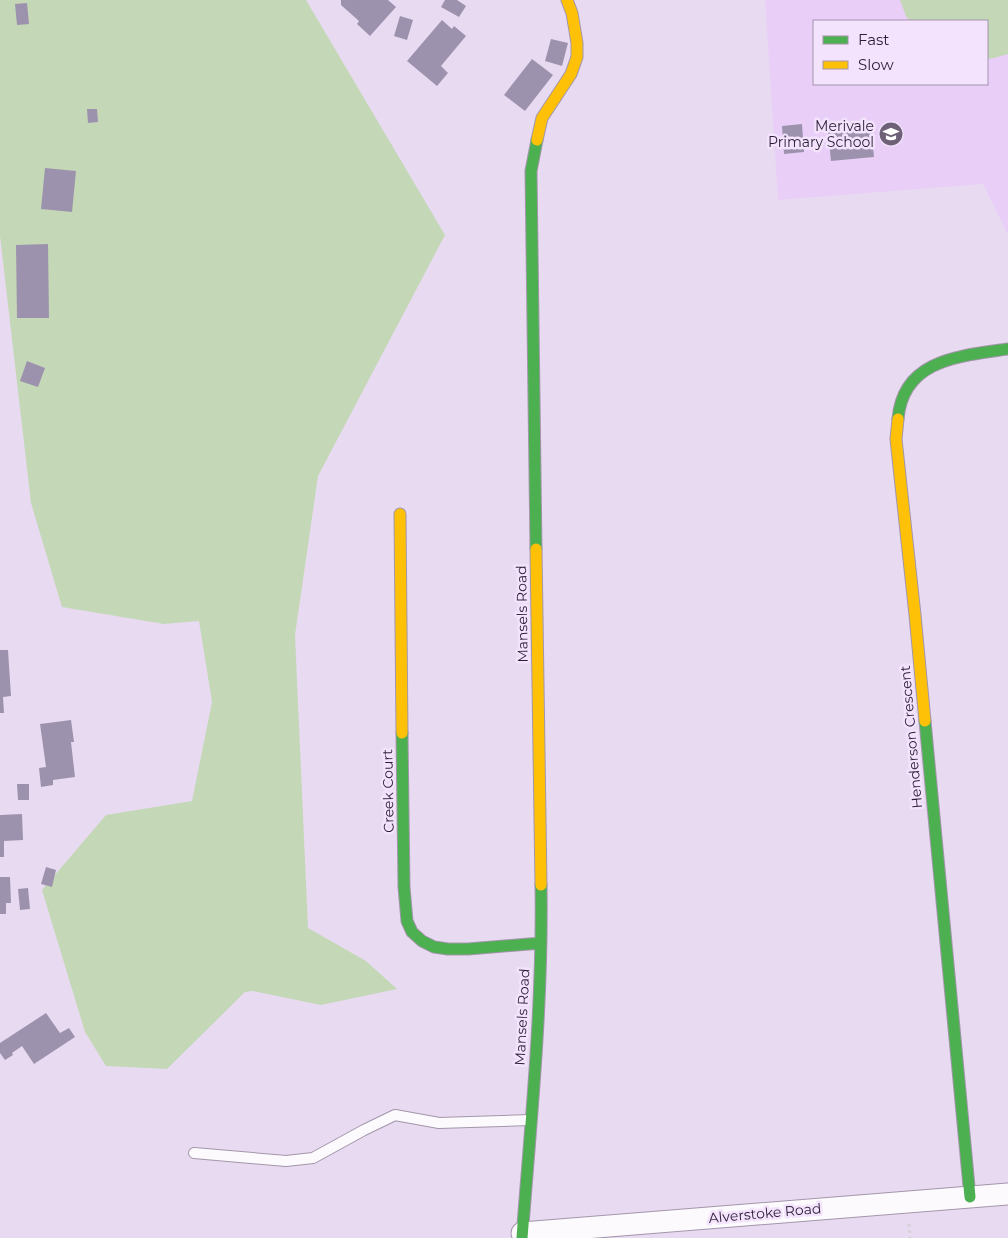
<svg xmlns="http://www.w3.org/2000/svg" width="1008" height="1238" viewBox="0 0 1008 1238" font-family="Montserrat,sans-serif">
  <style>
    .built { fill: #e9cff8; fill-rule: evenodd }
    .green { fill: #c4d7b7 }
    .building { fill: #9d92ae }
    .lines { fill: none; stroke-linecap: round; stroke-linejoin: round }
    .lane-casing { stroke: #a396ab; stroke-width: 12 }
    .street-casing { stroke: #a396ab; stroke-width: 23 }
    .fast-casing { stroke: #a396ab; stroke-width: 13 }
    .slow-casing { stroke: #a396ab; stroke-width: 13 }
    .path { stroke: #d4cfd6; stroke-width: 3; stroke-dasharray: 2.5 4; stroke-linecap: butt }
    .lane { stroke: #fcfafd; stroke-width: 10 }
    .street { stroke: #fcfafd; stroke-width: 21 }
    .fast { stroke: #4caf50; stroke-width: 11 }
    .slow { stroke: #ffc107; stroke-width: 11 }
    .labels { text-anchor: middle; stroke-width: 5; stroke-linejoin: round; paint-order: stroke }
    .poi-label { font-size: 14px; fill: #2d1e36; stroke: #f3e3fd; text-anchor: end }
    .street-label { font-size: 14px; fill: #2d1e36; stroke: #f3e3fd }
  </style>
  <rect width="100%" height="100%" fill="#e8dbf1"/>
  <path class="built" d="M765,0h243v235l-25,-51 -205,16zM814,21h173v63h-173z"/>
  <path class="green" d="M0,0h306l139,235 -127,241 -23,159 13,293 58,33 31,28 -76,16 -68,-14 -8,1 -78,77 -61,-3 -21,-34 -43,-142 64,-75 86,-14 20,-99 -13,-81 -35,3 -102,-17 -31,-104 -31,-267z
    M900,0h108v54l-14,4 -7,1v-38h-77l-4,-5z"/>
  <path class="building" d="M341,0h47l8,7 -26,29 -13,-12 2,-3 -18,-16z
    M445,0h12l9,6 -7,11 -18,-10z
    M27,3l2,21 -12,1 -2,-21z
    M400,16l13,4 -6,20 -13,-4z
    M442,20l10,9 2,-3 12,10 -25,30 7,7 -11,13 -30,-25z
    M551,39l17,4 -6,23 -17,-5z
    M532,59l21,16 -28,36 -21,-16z
    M87,109h10l1,13 -10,1z
    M802,124l2,28 -20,2 -2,-28z
    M871,128l3,29 -43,4 -3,-29z
    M45,168l31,3 -4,41 -31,-3z
    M48,244l1,74h-32l-1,-73z
    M27,361l18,7 -7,19 -18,-6z
    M0,650h8l3,46 -8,1 1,16h-4z
    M71,720l3,22h-3l4,35 -22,3v5l-12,2 -2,-19 7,-1 -6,-43z
    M17,784h12v16h-11z
    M22,814l1,26 -19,1v16h-4v-42z
    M46,867l10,3 -4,17 -11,-3z
    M0,877h10l1,26h-5v11h-6z
    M28,888l2,21 -10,1 -2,-21z
    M46,1013l14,20 9,-5 6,9 -41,27 -12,-18 -10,7 1,2 -8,5 -5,-7v-10z"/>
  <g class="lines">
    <defs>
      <path id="lane" d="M194,1153l92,8 27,-3 51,-28 31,-15 44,8 91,-3"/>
      <path id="street" d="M522,1233l486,-39"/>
      <path id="fast" d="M898,419c5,-60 62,-63 110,-70
        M536,549l-5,-378 6,-31
        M925,721l45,476
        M402,733l2,154 3,34 5,11 10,9 12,6 14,2h20l73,-6
        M522,1238c9,-118 21,-235 19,-353"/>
      <path id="slow" d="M537,140l5,-22 29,-44 6,-17v-14l-5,-30 -5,-13
        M898,419l-2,20 19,176 10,106
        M400,514l2,219
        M536,549l5,336"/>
    </defs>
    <use href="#lane" class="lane-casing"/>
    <use href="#street" class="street-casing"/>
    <use href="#fast" class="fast-casing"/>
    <use href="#slow" class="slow-casing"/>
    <path class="path" d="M909,1224l1,14"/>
    <use href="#lane" class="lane"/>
    <use href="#street" class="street"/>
    <use href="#fast" class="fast"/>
    <use href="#slow" class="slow"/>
  </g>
  <defs>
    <symbol id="school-disc" viewBox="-11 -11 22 22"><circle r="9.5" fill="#6e6077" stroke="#f3e3fd"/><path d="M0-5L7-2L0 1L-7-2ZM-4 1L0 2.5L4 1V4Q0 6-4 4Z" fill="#fff"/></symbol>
  </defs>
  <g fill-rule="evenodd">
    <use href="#school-disc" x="877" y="120" width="28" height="28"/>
  </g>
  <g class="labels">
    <g class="poi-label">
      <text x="874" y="131">Merivale<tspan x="874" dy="16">Primary School</tspan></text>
    </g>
    <g class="street-label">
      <text transform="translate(522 614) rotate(-91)" y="5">Mansels Road</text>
      <text transform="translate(911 737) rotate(-95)" y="5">Henderson Crescent</text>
      <text transform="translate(388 791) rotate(-91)" y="5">Creek Court</text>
      <text transform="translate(522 1017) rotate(-87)" y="5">Mansels Road</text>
      <text transform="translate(765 1213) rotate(-5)" y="5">Alverstoke Road</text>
    </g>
  </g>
  <rect x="813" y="20" width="175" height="65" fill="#f3e3fd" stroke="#a494ad"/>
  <rect x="823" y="36" width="25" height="8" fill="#4caf50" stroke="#a494ad"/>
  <text x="858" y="45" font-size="15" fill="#2d1e36">Fast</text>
  <rect x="823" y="61" width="25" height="8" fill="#ffc107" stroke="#a494ad"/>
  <text x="858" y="70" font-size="15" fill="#2d1e36">Slow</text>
</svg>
